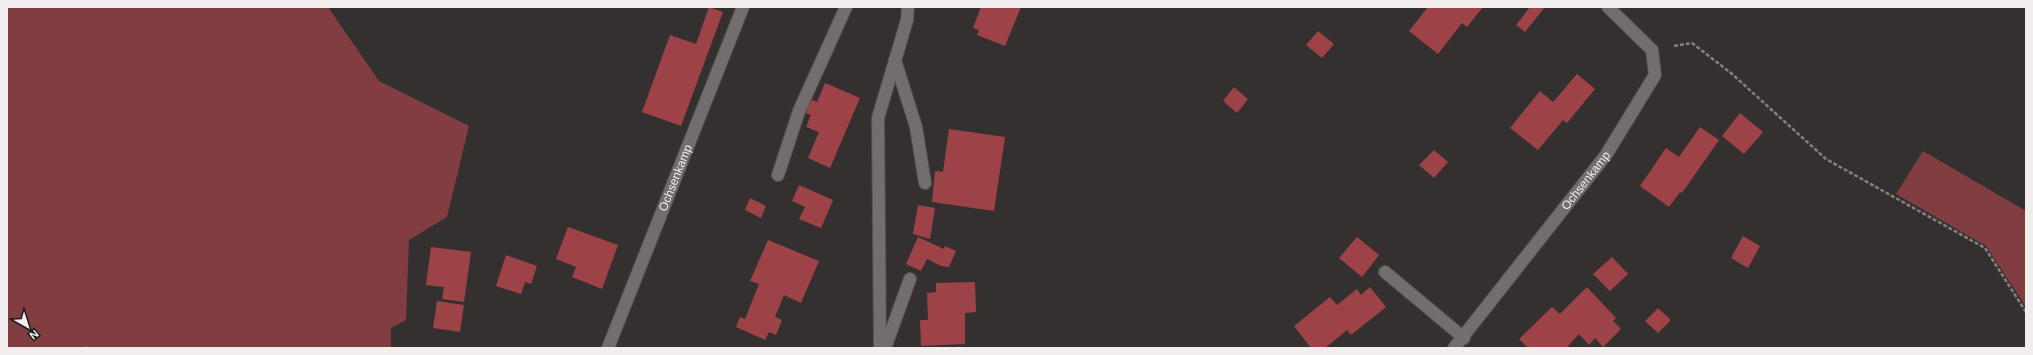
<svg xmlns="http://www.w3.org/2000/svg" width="2033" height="355" viewBox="0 0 2033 355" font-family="Helvetica,sans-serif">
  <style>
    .green { fill: #813d40 }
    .building { fill: #9d4348 }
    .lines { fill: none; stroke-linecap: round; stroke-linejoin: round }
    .minor-casing { stroke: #545050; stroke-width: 14 }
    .path { stroke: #858080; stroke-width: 2.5; stroke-dasharray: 4 2; stroke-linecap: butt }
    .minor { stroke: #736d6d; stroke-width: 12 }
    .labels { text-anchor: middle; stroke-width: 3; stroke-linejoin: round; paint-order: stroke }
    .street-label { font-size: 12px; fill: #f2eeee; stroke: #1b1918 }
  </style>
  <rect width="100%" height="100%" fill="#353030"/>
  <path class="green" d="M7,7h321l51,74 90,45 -22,91 -38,23 -3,80 -15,8v20h-384z
    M1923,151l103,60v96l-40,-61 -90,-52z"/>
  <path class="building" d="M709,7l14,5 -42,114 -39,-14 28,-77 26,9z
    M981,7h40l-16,39 -28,-11 2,-5 -6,-2z
    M1428,7h55l-16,20 -5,-4 -24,31 -29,-23z
    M1530,7h15l-20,25 -9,-7z
    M1318,31l16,13 -12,14 -16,-13z
    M1577,74l18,15 -28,34 -4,-3 -25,30 -28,-22 30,-37 13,11z
    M825,83l35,15 -30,70 -22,-10 11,-26 -13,-5 5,-12 -8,-3 6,-13 8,3z
    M1234,87l14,12 -11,14 -14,-12z
    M1740,113l23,19 -19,22 -22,-18z
    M1700,127l19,13 -37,53 -2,-1 -11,15 -29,-21 26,-38 13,9z
    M949,129l56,8 -11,74 -62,-9 3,-31 8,1z
    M1434,150l14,12 -14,16 -15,-13z
    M799,185l34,15 -12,28 -22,-9 6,-12 -13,-6z
    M750,198l16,8 -5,12 -16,-8z
    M918,205l17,3 -5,31 -17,-5z
    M568,227l50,18 -16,44 -30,-12 4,-10 -20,-8z
    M1743,236l17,10 -12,22 -17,-10z
    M918,237l26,12 1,-3 11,5 -7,16 -8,-1 -14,-7 -6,12 -15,-7z
    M1357,237l22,18 -17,22 -23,-19z
    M768,240l51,21 -18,42 -17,-8 -9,22 7,3 -6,15 -7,-3 -4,8 -29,-13 4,-10 5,2 14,-35 -9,-3z
    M431,247l40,5 -7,50 -22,-3 2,-12 -18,-2z
    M506,255l31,11 -6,18 -6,-2 -4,12 -25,-8z
    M1612,257l16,17 -18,17 -17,-17z
    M975,282l1,30 -11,1v31l-44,2 -1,-26h8l-1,-27 9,-1v-9z
    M1370,287l16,20 -35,28 -4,-5 -22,18h-14l-17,-22 36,-29 7,8 20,-16 4,6z
    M1587,287l29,31 -3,3 8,8 -18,18 -8,-9 -6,7 -10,-11 -11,12 2,2h-42l-9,-9 33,-32 8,7z
    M437,301l27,4 -4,27 -27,-4z
    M1658,308l13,12 -13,13 -13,-12z"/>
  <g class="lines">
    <defs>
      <g id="minor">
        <path d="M895,60l21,67 9,56"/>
        <path d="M778,175l21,-64 47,-104"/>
        <path d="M1385,272l79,66"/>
        <path id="s1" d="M608,348l135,-341"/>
        <path d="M880,348l-2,-230 29,-98 1,-13"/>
        <path d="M885,348l25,-69"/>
        <path id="s2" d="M1454,348l152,-193 49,-80 -3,-25 -44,-43"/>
      </g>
    </defs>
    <use href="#minor" class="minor-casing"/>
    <path class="path" d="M1674,46l18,-3 39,30 95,86 159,89 41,64
      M86,348l1,-1"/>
    <use href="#minor" class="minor"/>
  </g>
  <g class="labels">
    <g class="street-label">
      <text dy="4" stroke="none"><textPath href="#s1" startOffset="183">Ochsenkamp</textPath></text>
      <text dy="4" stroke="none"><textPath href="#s2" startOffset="213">Ochsenkamp</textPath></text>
    </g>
  </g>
  <rect width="2033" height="355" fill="none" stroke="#f2eeee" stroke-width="16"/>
  <g transform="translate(28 327) rotate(141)" stroke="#1b1918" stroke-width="3" paint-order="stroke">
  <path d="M0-3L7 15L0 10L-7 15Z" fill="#f2eeee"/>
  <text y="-6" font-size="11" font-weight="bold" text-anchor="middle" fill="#f2eeee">N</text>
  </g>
</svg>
